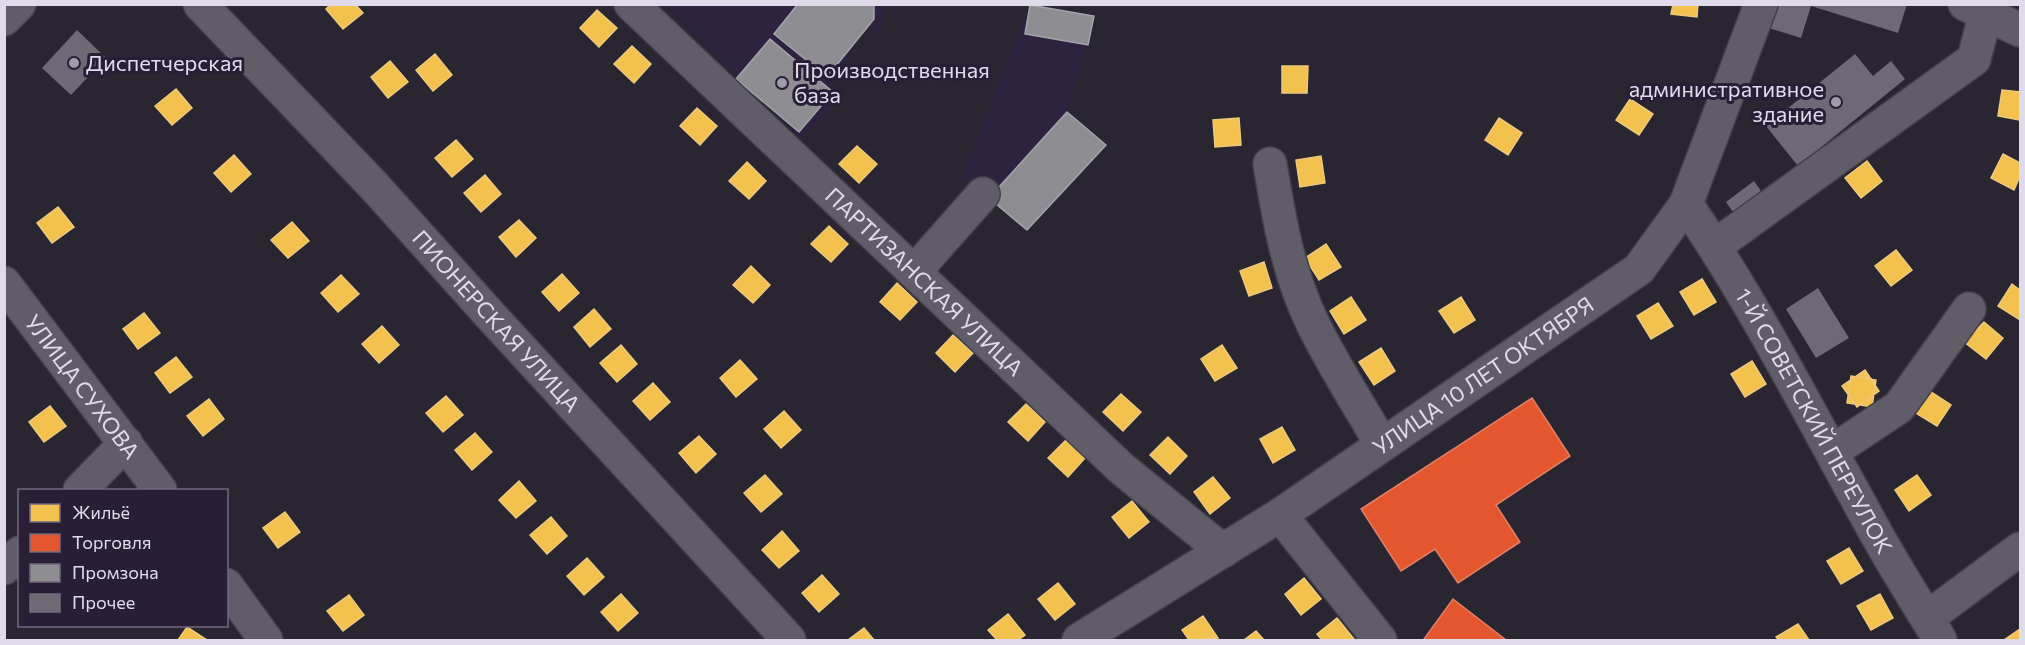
<svg xmlns="http://www.w3.org/2000/svg" width="2025" height="645" viewBox="0 0 2025 645" font-family="Commissioner,sans-serif">
  <style>
    .built { fill: #2d233f }
    .homes { fill: #f2c14e; stroke: #edc97d; stroke-width: 1.5 }
    .shops { fill: #e4572e; stroke: #e37f67; stroke-width: 1.5 }
    .industry { fill: #8d8d92; stroke: #a6a4ad; stroke-width: 1.5 }
    .building { fill: #6e6a75 }
    .lines { fill: none; stroke-linecap: round; stroke-linejoin: round }
    .minor-casing { stroke: #43404b; stroke-width: 36 }
    .minor { stroke: #615d68; stroke-width: 33 }
    .poi-dot { fill: #a09baa; stroke: #281f37; stroke-width: 2 }
    .labels { text-anchor: middle; stroke-width: 6; stroke-linejoin: round; paint-order: stroke }
    .poi-label { font-size: 22px; fill: #e0dbeb; stroke: #281f37; text-anchor: start }
    .street-label { font-size: 22px; fill: #e0dbeb; stroke: #281f37 }
  </style>
  <rect width="100%" height="100%" fill="#292531"/>
  <path class="built" d="M665,5h218l-1,29 -15,-9 -38,63 14,9 -42,42z
    M1030,5l64,11 -27,96 39,33 -79,85 -65,-54z"/>
  <path class="homes" d="M331,4h24l8,9 -20,16 -17,-20z
    M1673,4h25l-1,13 -26,-3z
    M597,10l20,18 -18,19 -19,-19z
    M632,46l19,18 -17,19 -20,-19z
    M435,54l17,21 -19,16 -17,-21z
    M390,61l18,21 -20,16 -17,-21z
    M1282,66h26l-1,27h-25z
    M176,89l16,19 -20,17 -17,-19z
    M2002,90l18,2v28l-22,-4z
    M1630,99l23,15 -14,21 -23,-15z
    M697,108l20,18 -17,19 -20,-19z
    M1239,118l2,27 -26,2 -2,-27z
    M1499,118l23,15 -14,22 -23,-15z
    M456,140l17,19 -21,18 -17,-19z
    M857,146l20,18 -18,19 -20,-19z
    M2003,154l17,9v13l-6,14 -23,-12z
    M234,155l17,19 -20,18 -17,-19z
    M1321,156l4,27 -25,4 -4,-27z
    M1867,161l15,20 -21,17 -16,-20z
    M747,162l19,19 -17,18 -20,-18z
    M485,175l16,19 -20,18 -17,-19z
    M58,207l16,20 -22,16 -15,-20z
    M519,220l17,18 -20,19 -17,-20z
    M292,222l17,19 -21,17 -17,-18z
    M829,226l19,18 -17,18 -20,-18z
    M1326,244l15,23 -22,13 -14,-22z
    M1896,250l16,20 -21,16 -16,-20z
    M1264,262l8,26 -23,8 -9,-25z
    M751,266l19,19 -17,18 -20,-18z
    M562,274l17,19 -20,18 -17,-19z
    M341,275l18,19 -21,18 -17,-19z
    M1702,279l14,23 -22,13 -14,-23z
    M897,283l20,19 -17,18 -20,-18z
    M2012,284l8,6v30l-22,-14z
    M1351,297l15,23 -22,14 -14,-23z
    M1461,297l14,23 -21,13 -15,-22z
    M1658,303l15,23 -22,13 -14,-23z
    M594,309l17,20 -21,18 -16,-20z
    M144,313l16,20 -22,16 -15,-20z
    M1984,322l19,16 -17,21 -22,-17z
    M382,326l17,19 -20,18 -17,-19z
    M953,335l20,18 -18,19 -19,-19z
    M621,345l16,19 -20,18 -17,-19z
    M1222,345l15,23 -22,13 -14,-22z
    M1381,348l14,23 -21,14 -15,-23z
    M176,357l16,20 -22,16 -15,-20z
    M740,360l17,19 -21,18 -16,-19z
    M1752,361l14,23 -21,13 -14,-23z
    M1865,370l14,21 -22,16 -15,-21z
    M1851,376l25,4 -4,27 -25,-4z
    M653,383l17,19 -20,18 -17,-19z
    M1928,390l23,15 -14,21 -23,-14z
    M1121,394l20,18 -18,19 -20,-19z
    M446,396l17,19 -20,17 -17,-19z
    M209,399l15,20 -21,17 -16,-20z
    M1026,404l19,18 -17,19 -20,-19z
    M50,406l16,20 -22,16 -15,-20z
    M784,411l17,19 -20,18 -17,-19z
    M1282,427l13,23 -22,13 -13,-24z
    M475,433l17,19 -20,18 -17,-20z
    M699,436l17,18 -20,19 -17,-20z
    M1168,437l19,19 -17,18 -20,-19z
    M1066,440l19,18 -17,19 -20,-19z
    M765,475l17,19 -21,18 -17,-19z
    M1917,475l14,20 -22,16 -14,-21z
    M1213,477l17,21 -20,16 -16,-22z
    M519,481l17,20 -20,17 -17,-18z
    M1132,501l17,21 -20,16 -17,-21z
    M285,512l15,20 -22,16 -15,-20z
    M551,517l16,19 -20,18 -17,-19z
    M782,531l17,20 -20,17 -17,-18z
    M1849,548l14,23 -22,13 -14,-23z
    M587,558l17,19 -20,18 -17,-19z
    M822,575l17,19 -20,18 -17,-19z
    M1304,578l17,21 -20,16 -16,-21z
    M1058,583l17,21 -20,16 -17,-21z
    M621,594l17,19 -20,18 -17,-19z
    M1880,594l13,24 -22,12 -14,-24z
    M349,595l15,20 -21,16 -16,-20z
    M1008,614l17,21 -7,5h-21l-9,-10z
    M1203,616l15,22 -29,2 -7,-10z
    M1337,618l17,21 -2,1h-30l-5,-6z
    M1798,624l11,16h-30l-3,-3z
    M187,627l20,13h-29z
    M864,628l10,12h-26z
    M2020,629v11h-16z
    M1256,631l8,9h-20z"/>
  <path class="shops" d="M1532,398l38,58 -74,49 24,37 -62,41 -23,-34 -34,22 -40,-62z
    M1453,599l53,41h-79l-3,-1z"/>
  <path class="industry" d="M798,4h76v15l-47,58 -53,-43z
    M1030,5l64,11 -6,29 -63,-11z
    M770,39l63,53 -34,40 -63,-53z
    M1067,112l39,33 -79,85 -38,-32z"/>
  <path class="building" d="M1777,4h130l-9,29 -87,-27 -10,32 -32,-10z
    M77,30l29,28 -35,37 -29,-27z
    M1855,54l18,22 18,-15 14,18 -107,87 -32,-40z
    M1754,181l7,10 -28,21 -7,-10z
    M1818,288l31,50 -33,20 -30,-49z"/>
  <g class="lines">
    <defs>
      <g id="minor">
        <path id="s1" d="M200,4l175,183 115,128 299,325"/>
        <path id="s2" d="M631,4l490,464 102,83"/>
        <path d="M1965,4l55,26"/>
        <path d="M4,19l15,-15"/>
        <path d="M1270,164c9,55 18,109 43,160 20,41 46,81 69,121"/>
        <path id="s3" d="M1686,204c72,105 129,220 191,331 20,36 42,70 63,105"/>
        <path d="M1715,246l259,-187 11,-43"/>
        <path d="M914,272l69,-78"/>
        <path id="s4" d="M4,283l156,207"/>
        <path d="M1833,451l66,-44 70,-98"/>
        <path d="M80,490l46,-47"/>
        <path d="M1280,515l100,125"/>
        <path d="M4,568l16,-15"/>
        <path d="M226,585l40,55"/>
        <path d="M1927,618l93,-69"/>
        <path id="s5" d="M1079,640l201,-125 359,-246 47,-65 75,-200"/>
      </g>
    </defs>
    <use href="#minor" class="minor-casing"/>
    <use href="#minor" class="minor"/>
  </g>
  <g class="poi-dot">
    <circle cx="74" cy="63" r="6"/>
    <circle cx="782" cy="83" r="6"/>
    <circle cx="1836" cy="102" r="6"/>
  </g>
  <g class="labels">
    <g class="poi-label">
      <text x="86" y="71">Диспетчерская</text>
      <text x="794" y="78">Производственная<tspan x="794" dy="25">база</tspan></text>
      <text x="1824" y="97" text-anchor="end">административное<tspan x="1824" dy="25">здание</tspan></text>
    </g>
    <g class="street-label">
      <text dy="8" stroke="none"><textPath href="#s2" startOffset="404">ПАРТИЗАНСКАЯ УЛИЦА</textPath></text>
      <text dy="8" stroke="none"><textPath href="#s1" startOffset="434">ПИОНЕРСКАЯ УЛИЦА</textPath></text>
      <text dy="8" stroke="none"><textPath href="#s5" startOffset="483">УЛИЦА 10 ЛЕТ ОКТЯБРЯ</textPath></text>
      <text dy="8" stroke="none"><textPath href="#s4" startOffset="130">УЛИЦА СУХОВА</textPath></text>
      <text dy="8" stroke="none"><textPath href="#s3" startOffset="252">1-Й СОВЕТСКИЙ ПЕРЕУЛОК</textPath></text>
    </g>
  </g>
  <rect width="2025" height="645" fill="none" stroke="#e0dbeb" stroke-width="12"/>
  <rect x="18" y="489" width="210" height="138" fill="#281f37" stroke="#726a7f" stroke-width="1.5"/>
  <rect x="30" y="504" width="30" height="18" fill="#f2c14e" stroke="#726a7f" stroke-width="1.5"/>
  <text x="72" y="519" font-size="18" fill="#e0dbeb">Жильё</text>
  <rect x="30" y="534" width="30" height="18" fill="#e4572e" stroke="#726a7f" stroke-width="1.5"/>
  <text x="72" y="549" font-size="18" fill="#e0dbeb">Торговля</text>
  <rect x="30" y="564" width="30" height="18" fill="#8d8d92" stroke="#726a7f" stroke-width="1.5"/>
  <text x="72" y="579" font-size="18" fill="#e0dbeb">Промзона</text>
  <rect x="30" y="594" width="30" height="18" fill="#6e6a75" stroke="#726a7f" stroke-width="1.5"/>
  <text x="72" y="609" font-size="18" fill="#e0dbeb">Прочее</text>
</svg>
